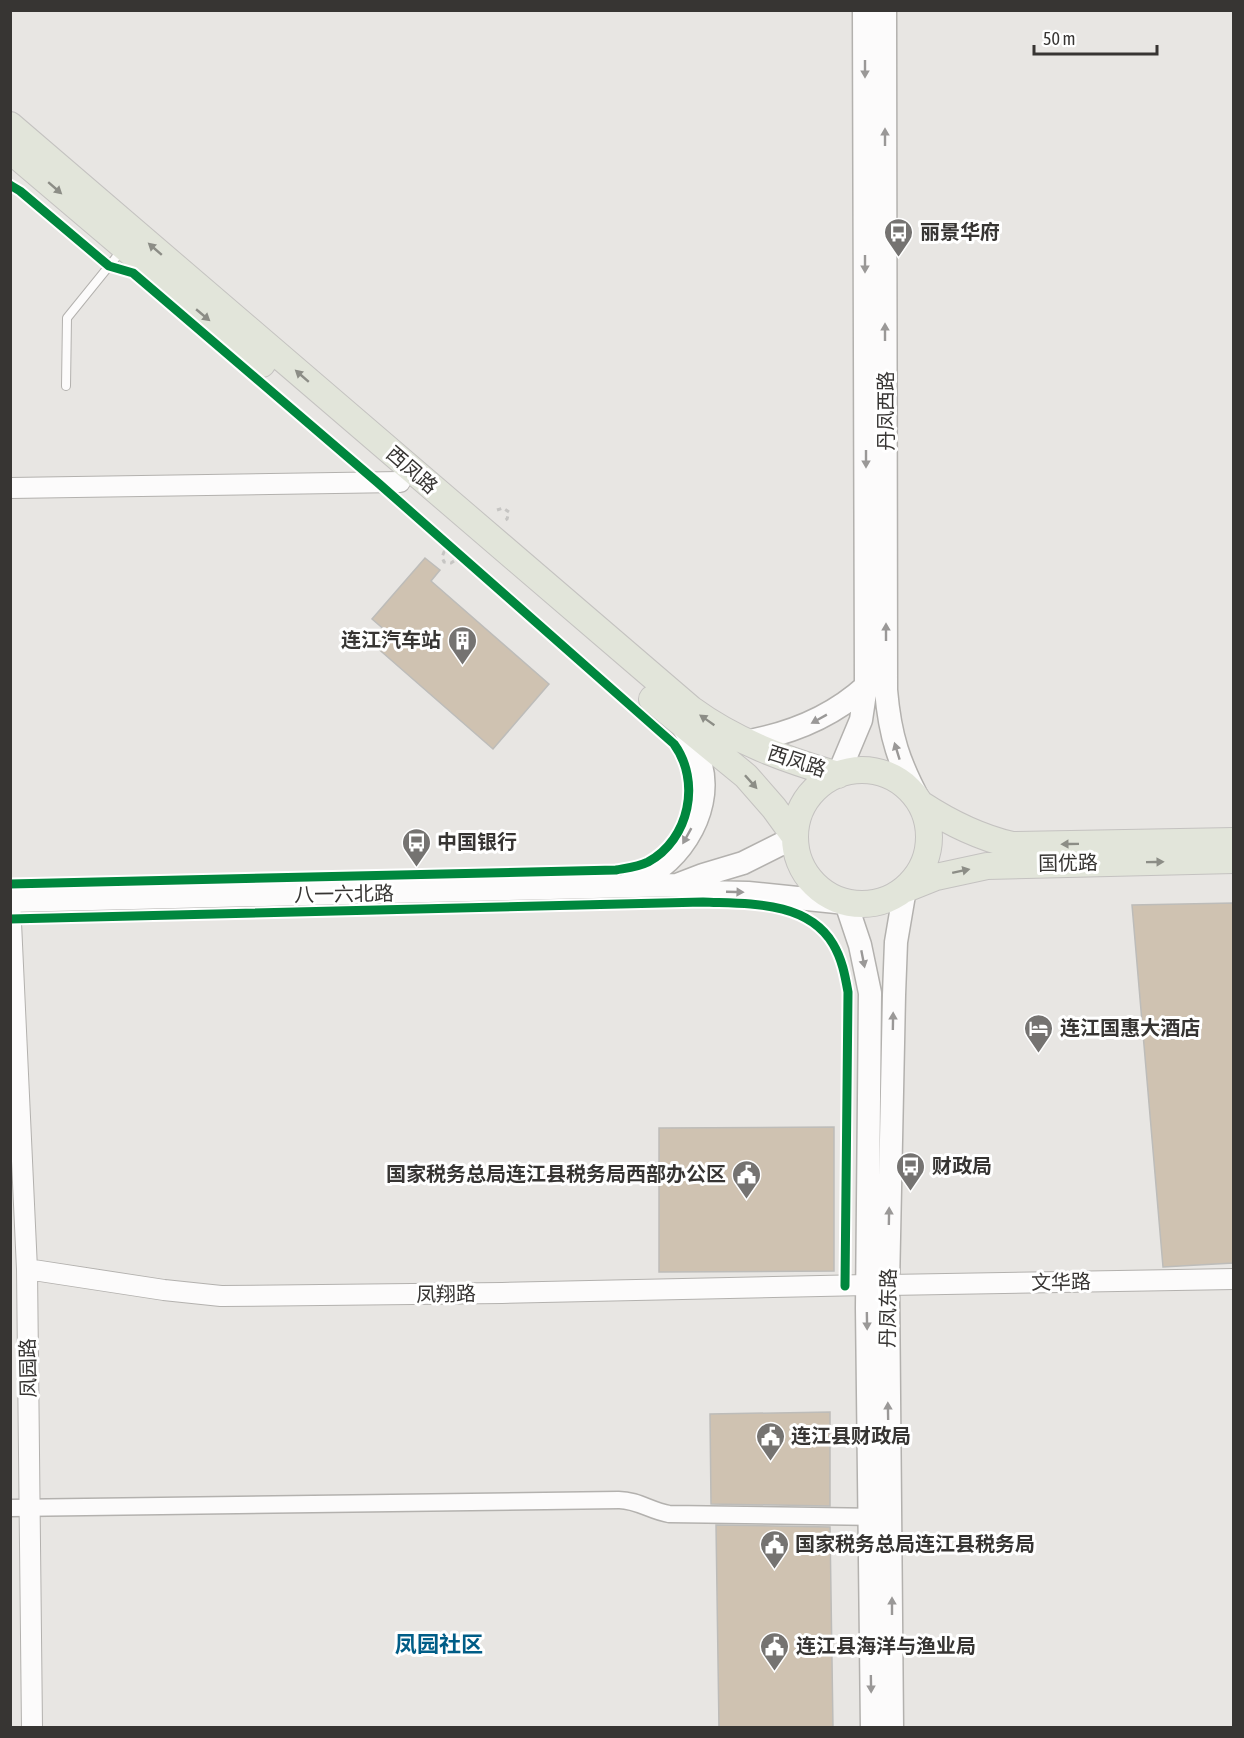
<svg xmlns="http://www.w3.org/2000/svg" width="1244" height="1738" viewBox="0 0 1244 1738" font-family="'Asap Condensed','Noto Sans SC',sans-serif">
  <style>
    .building { fill: #cfc2b1; stroke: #bdbcb9; stroke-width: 1.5 }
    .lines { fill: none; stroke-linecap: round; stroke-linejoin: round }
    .service-casing { stroke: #b3b1ae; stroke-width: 10 }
    .minor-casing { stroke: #b3b1ae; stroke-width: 19 }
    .tertiary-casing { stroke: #b3b1ae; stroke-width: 22 }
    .secondary-casing { stroke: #b3b1ae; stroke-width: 25 }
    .primary-casing { stroke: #c4c2c0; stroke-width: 28 }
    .path { stroke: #c6c5c3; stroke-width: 3; stroke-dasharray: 4.5 4.5; stroke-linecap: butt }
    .service { stroke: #fcfbfb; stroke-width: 8 }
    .minor { stroke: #fcfbfb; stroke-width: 16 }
    .tertiary { stroke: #fcfbfb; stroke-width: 20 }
    .secondary { stroke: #fcfbfb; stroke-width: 22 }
    .primary { stroke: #e2e5da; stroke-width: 26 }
    .cycleway-casing { stroke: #fff; stroke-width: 13 }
    .cycleway { stroke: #00873e; stroke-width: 9 }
    .oneway { fill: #9a9897 }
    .oneway2 { fill: #8c8d86 }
    .labels { text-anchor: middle; stroke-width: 6; stroke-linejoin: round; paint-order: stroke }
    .poi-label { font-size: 20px; font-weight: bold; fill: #373533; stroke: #fff; text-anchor: start }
    .street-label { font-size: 20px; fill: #373533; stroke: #fff }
    .quarter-label { font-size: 22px; font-weight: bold; fill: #005d87; stroke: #fff }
  </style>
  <rect width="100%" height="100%" fill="#e8e6e3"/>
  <path class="building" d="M425,558l15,12 -9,11 118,103 -56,65 -118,-103 12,-14 -15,-13z
    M1233,903v360l-70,4 -31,-362z
    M834,1127v144l-175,1v-144z
    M830,1412v94l-119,-2 -1,-90z
    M716,1525l114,2 3,201h-114z"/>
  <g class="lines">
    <defs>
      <path id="service" d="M66,386l1,-68 55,-68"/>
      <path id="minor" d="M10,1508l609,-8c18,0 32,11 50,14l212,3"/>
      <path id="tertiary" d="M10,488l390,-6
        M10,901l17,368 5,459
        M27,1269l137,21 57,6 281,-3 365,-8
        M888,1285l346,-6"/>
      <path id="secondary" d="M885,10l1,680c4,47 13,73 35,114
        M744,742c46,-8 87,-24 122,-56
        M838,775l23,-55 5,-34 -2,-676
        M628,884c47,-13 86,-70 73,-119 -4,-15 -11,-28 -20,-41
        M677,885l26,-10 40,-12 52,-26
        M10,901l667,-16 26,7 45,1 98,10 14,42 10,48 -3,315 5,420
        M892,1728l-4,-443 6,-290 2,-53 9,-53"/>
      <path id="primary" d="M10,125l681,584c45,33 93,50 147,66
        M10,150l252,214
        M652,699l94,77 28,32 21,29
        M795 837a67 67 0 1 1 134 0a67 67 0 1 1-134 0Z
        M921,804c29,19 57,33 91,41l222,-4
        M906,889l30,-12 51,-11 247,-6"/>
    </defs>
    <use href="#service" class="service-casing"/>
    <use href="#minor" class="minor-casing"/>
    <use href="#tertiary" class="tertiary-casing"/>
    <use href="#secondary" class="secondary-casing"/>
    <use href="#primary" class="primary-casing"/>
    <path class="path" d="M497,510l6,-2 6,4 -2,7 -5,3
      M454,561l-3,2 -7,-1 -2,-5 2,-5 5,-2 4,1 27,25"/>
    <use href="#service" class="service"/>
    <use href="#minor" class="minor"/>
    <use href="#tertiary" class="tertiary"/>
    <use href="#secondary" class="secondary"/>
    <use href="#primary" class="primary"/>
    <defs>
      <path id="cycleway" d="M10,185l10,6 89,75 24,7 244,209 297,262c27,37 16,95 -26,118 -10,5 -21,6 -32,8l-606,14
        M10,919l693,-17c43,2 104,-2 130,42 9,15 12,31 15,48l-3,294"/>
    </defs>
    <use href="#cycleway" class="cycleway-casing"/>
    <use href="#cycleway" class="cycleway"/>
  </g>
  <defs><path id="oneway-solid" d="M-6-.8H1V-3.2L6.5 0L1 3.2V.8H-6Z" transform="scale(1.5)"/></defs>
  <g class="oneway">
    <use href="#oneway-solid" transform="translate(865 69) rotate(90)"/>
    <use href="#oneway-solid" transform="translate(885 137) rotate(-90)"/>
    <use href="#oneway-solid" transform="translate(865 264) rotate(90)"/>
    <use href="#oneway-solid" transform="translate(885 332) rotate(-90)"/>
    <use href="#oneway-solid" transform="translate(866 459) rotate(90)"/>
    <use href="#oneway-solid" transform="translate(886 632) rotate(-90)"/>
    <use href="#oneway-solid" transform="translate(819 719) rotate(151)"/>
    <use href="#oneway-solid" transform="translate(897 751) rotate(-107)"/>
    <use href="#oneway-solid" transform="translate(687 836) rotate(119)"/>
    <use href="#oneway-solid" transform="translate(735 892) rotate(2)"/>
    <use href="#oneway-solid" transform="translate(863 959) rotate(79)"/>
    <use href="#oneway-solid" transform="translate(893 1021) rotate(-89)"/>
    <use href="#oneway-solid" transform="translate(889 1216) rotate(-89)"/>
    <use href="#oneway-solid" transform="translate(867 1321) rotate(89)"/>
    <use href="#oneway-solid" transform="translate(888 1411) rotate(-91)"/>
    <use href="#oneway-solid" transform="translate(892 1606) rotate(-90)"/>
    <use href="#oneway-solid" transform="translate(871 1684) rotate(89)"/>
  </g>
  <g class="oneway2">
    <use href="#oneway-solid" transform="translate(55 188) rotate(41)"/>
    <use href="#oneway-solid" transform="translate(155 249) rotate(-139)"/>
    <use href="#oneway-solid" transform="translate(203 315) rotate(40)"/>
    <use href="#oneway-solid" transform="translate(302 376) rotate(-139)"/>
    <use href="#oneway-solid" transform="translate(707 720) rotate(-145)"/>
    <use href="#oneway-solid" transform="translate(751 782) rotate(48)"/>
    <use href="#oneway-solid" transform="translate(1070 844) rotate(179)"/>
    <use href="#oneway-solid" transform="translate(1155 862) rotate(-1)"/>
    <use href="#oneway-solid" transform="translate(961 871) rotate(-12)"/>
  </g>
  <defs>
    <symbol id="bus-pin" viewBox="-11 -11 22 30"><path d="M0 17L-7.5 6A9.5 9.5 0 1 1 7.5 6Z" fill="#757371" stroke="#fff"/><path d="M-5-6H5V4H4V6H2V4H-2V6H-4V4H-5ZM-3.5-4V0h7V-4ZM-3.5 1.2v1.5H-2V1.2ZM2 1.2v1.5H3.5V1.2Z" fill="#fff"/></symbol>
    <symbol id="building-pin" viewBox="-11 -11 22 30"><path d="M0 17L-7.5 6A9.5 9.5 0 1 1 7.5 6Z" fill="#757371" stroke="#fff"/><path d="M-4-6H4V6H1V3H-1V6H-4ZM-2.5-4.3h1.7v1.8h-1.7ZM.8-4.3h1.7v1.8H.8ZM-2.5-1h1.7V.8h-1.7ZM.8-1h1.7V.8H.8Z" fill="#fff"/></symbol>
    <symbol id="hotel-pin" viewBox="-11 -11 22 30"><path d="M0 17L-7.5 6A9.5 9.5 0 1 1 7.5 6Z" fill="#757371" stroke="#fff"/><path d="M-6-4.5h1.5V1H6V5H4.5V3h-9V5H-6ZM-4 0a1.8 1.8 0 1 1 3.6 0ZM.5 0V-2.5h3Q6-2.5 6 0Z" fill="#fff"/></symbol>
    <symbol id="civic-pin" viewBox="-11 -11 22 30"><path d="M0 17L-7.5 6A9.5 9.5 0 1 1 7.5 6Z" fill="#757371" stroke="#fff"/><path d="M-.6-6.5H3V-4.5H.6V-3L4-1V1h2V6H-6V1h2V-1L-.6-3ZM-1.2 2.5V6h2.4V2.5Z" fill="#fff"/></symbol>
  </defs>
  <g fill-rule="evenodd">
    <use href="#bus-pin" x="882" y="216" width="33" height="45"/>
    <use href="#building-pin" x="446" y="624" width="33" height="45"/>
    <use href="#bus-pin" x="400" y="826" width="33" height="45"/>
    <use href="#hotel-pin" x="1022" y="1012" width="33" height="45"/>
    <use href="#bus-pin" x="894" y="1150" width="33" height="45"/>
    <use href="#civic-pin" x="730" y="1158" width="33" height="45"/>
    <use href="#civic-pin" x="754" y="1420" width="33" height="45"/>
    <use href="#civic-pin" x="758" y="1528" width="33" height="45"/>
    <use href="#civic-pin" x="758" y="1630" width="33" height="45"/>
  </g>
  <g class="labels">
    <g class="poi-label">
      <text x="920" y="239">丽景华府</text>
      <text x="441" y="647" text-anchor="end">连江汽车站</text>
      <text x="437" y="849">中国银行</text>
      <text x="1060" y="1035">连江国惠大酒店</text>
      <text x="932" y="1173">财政局</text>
      <text x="726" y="1181" text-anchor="end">国家税务总局连江县税务局西部办公区</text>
      <text x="791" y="1443">连江县财政局</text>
      <text x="795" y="1551">国家税务总局连江县税务局</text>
      <text x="796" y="1653">连江县海洋与渔业局</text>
    </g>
    <g class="street-label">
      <text transform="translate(886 411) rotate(-90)" y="7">丹凤西路</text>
      <text transform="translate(412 470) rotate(41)" y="7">西凤路</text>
      <text transform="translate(797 761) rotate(18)" y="7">西凤路</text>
      <text transform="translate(1068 863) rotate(-1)" y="7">国优路</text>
      <text transform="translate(344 894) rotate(-1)" y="7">八一六北路</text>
      <text transform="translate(1061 1282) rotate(-1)" y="7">文华路</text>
      <text transform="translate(446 1294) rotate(-1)" y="7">凤翔路</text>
      <text transform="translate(888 1308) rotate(-89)" y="7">丹凤东路</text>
      <text transform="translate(28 1368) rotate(-91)" y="7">凤园路</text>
    </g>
    <g class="quarter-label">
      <text x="439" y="1652">凤园社区</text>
    </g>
  </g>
  <rect width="1244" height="1738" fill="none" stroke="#373533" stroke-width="24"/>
  <path d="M1034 45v9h123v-9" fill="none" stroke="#373533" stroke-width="3"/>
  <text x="1043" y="45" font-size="18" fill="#373533" stroke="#ffffff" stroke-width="4.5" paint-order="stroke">50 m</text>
</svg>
